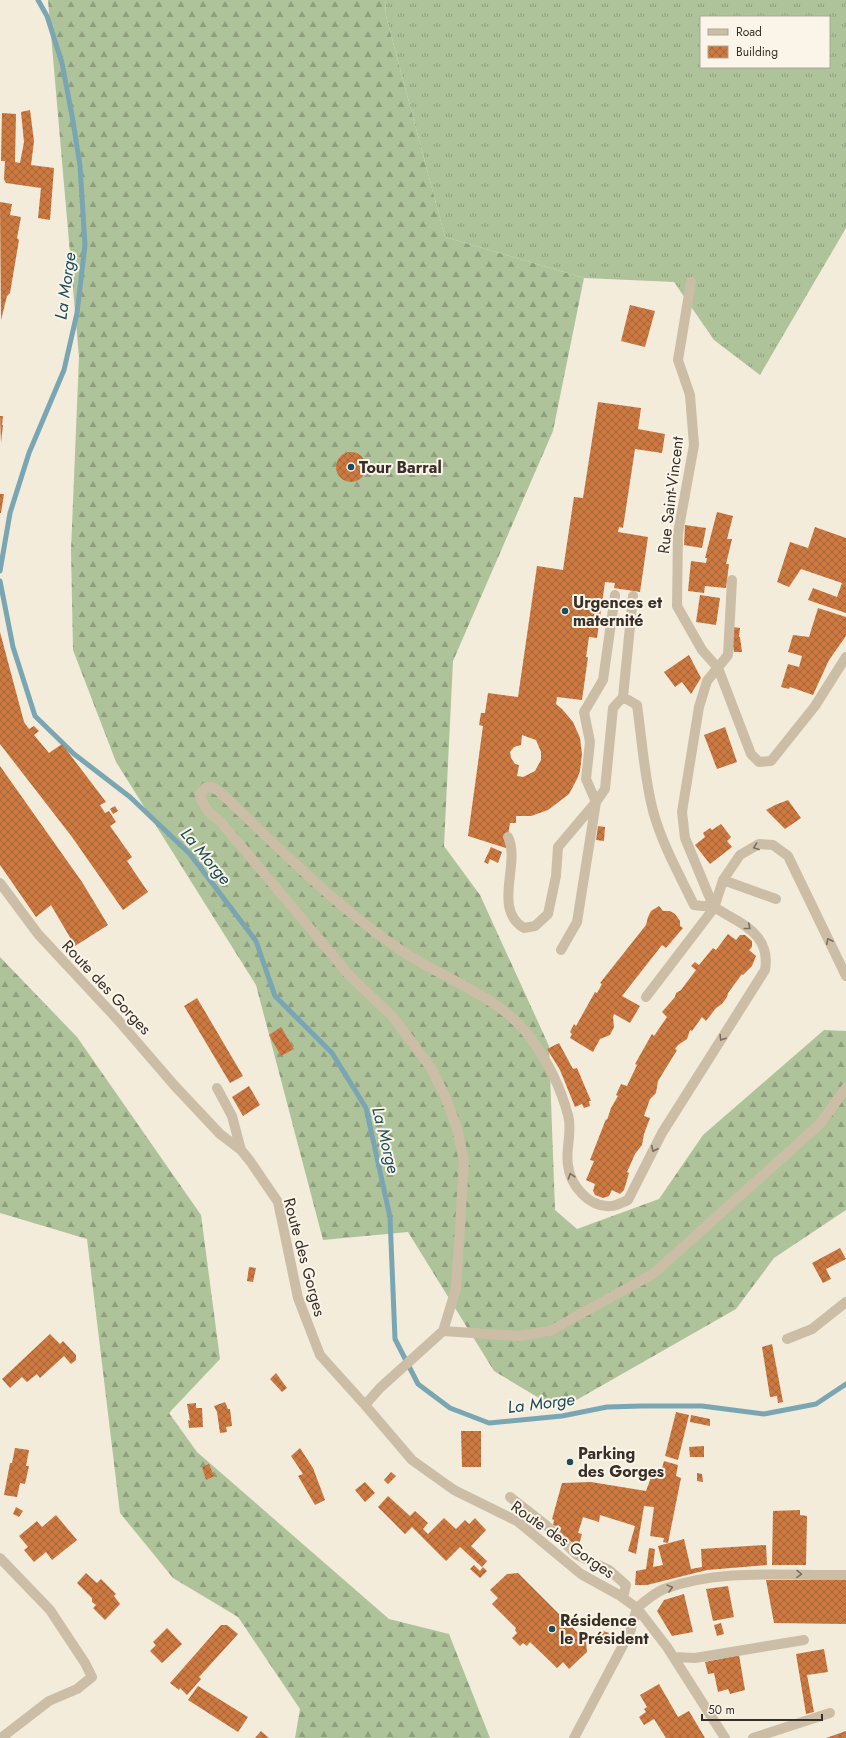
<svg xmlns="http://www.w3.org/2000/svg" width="846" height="1738" viewBox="0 0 846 1738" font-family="Jost,sans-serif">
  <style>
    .grass { fill: url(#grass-tufts); fill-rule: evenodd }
    .forest { fill: url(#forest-firs) }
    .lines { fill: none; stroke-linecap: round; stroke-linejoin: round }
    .stream { stroke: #79a6b2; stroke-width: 5 }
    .building { fill: url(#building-cross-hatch); fill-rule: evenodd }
    .minor { stroke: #ccbea6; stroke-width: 10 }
    .oneway { stroke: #7b6f61 }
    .poi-dot { fill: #1b4c5b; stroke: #faf5e8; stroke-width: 1.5 }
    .labels { text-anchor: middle; stroke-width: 4; stroke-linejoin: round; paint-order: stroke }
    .poi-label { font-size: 16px; font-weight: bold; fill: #382f28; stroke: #faf5e8; text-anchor: start }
    .street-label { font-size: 16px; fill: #382f28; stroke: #faf5e8 }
    .water-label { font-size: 17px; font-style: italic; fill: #1b4c5b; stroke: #faf5e8 }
  </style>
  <defs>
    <pattern id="grass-tufts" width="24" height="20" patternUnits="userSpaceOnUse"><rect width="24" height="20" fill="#afc39a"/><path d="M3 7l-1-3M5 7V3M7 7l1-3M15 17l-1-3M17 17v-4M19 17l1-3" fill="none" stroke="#8f9f7e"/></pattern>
    <pattern id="forest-firs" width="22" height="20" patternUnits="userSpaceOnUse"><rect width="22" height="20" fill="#afc39a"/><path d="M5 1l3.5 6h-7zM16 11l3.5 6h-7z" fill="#8f9f7e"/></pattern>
    <pattern id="building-cross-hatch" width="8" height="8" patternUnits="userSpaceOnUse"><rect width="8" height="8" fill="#cc7941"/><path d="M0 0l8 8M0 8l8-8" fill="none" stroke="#a76436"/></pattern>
  </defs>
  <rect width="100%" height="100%" fill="#f3ecdb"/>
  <path class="grass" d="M385,0h461v228l-86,147 -46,-35 -40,-58 -90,-4 -139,-41 -59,-221zM701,17h128v50h-128z"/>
  <path class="forest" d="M48,0h337l1,16 59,221 139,41 -31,153 -100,230 -9,185 36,49 69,151 6,164 22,19 82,-30 44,-64 121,-105 22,1v179l-72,48 -38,51 -177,101 -65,-39 -86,-139 -85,8 -67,-255 -140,-223 -43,-112 -2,-100 8,-193z
    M0,957l77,80 124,178 19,144 -51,54 28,39 192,167 60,15 41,104h-195l5,-29 -62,-92 -65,-39 -53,-65 -33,-274 -87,-26z"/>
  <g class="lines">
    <path class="stream" d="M0,571l10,-58 19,-60 35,-83 13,-57 8,-68 -5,-79 -7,-45 -11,-58 -15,-47 -9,-16
      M0,581l13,66 22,69 39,38 56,43 60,57 66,87 19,55 57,57 34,55 24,109 5,122 23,45 32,24 39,15 73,-7 45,-9 35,-1h60l62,8 52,-10 30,-20"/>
  </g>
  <path class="building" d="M30,110l4,31 -3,24 23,3 -4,52 -12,-2 3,-30 -35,-5 -2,-4 1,-18h-4l1,-48 14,1 -1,48 5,1 4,-21 -3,-30z
    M0,202l12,2 -2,11 11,2 -4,21 2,2 -9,53 -3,3 -6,24z
    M630,305l25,6 -10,36 -24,-6z
    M598,402l43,6 -3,21 27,5 -3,19 -27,-4 -12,79 -4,-1 -1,5 30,5 -8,55 -26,-4 1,-5 -10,-1 -8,56 -8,-1 -3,20h2l-6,43 -25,-3 -1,7 6,5 11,13 7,16 2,16 -2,17 -3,8 -8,15 -21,16 -17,6h-15v7h-6l-4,25 -38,-12 15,-110 -4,-1 2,-12h4l3,-20 30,4 19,-131 26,4 11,-73 9,1zM522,735l14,5 5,12v8l-6,11 -12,6 -6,-1 2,-11 -4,-1 -4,-6 -1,-6 4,-5 7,-2z
    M0,416h3l-1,9h1l-2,18z
    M336 467a15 15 0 1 1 30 0a15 15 0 1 1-30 0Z
    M0,494h4l-3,19h-1z
    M717,512l16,4 -6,23h5l-6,25h3l-3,24 -21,-2 -1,7 -16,-2 3,-30 15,2 1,-5h-2z
    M685,525l21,3 -4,20 -18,-3z
    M815,527l31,11v75l-38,-13 5,-12 24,9 5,-14 -41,-14 -12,18 -12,-5 13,-40 18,6z
    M700,595l20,3 -4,27 -20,-3z
    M818,608l28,9v19l-17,24 -16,35 -23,-8 -1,2 -8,-2 7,-23 11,3 3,-11 -14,-4 5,-17 16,2z
    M733,627l7,1 -1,9h1l2,15h-8l-3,-17z
    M0,632l24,90 5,7 5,-3 5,5 -5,4 15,18 13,-9 44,58 -6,3 5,8 4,-2 7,11 -6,4 22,31 -5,4 21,31 -25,18 -51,-73 -72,-93z
    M689,655l12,23 -10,16 -9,-12 -7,5 -11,-15z
    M725,727l12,35 -20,7 -13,-34z
    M0,766l82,116 26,43 -33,21 -24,-41 -15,12 -36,-52z
    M788,800l13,18 -16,11 -19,-19 9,-5z
    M115,806l3,5 -5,3 -3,-5z
    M721,824l10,13 -4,4 5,6 -22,17 -15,-19 10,-8 -2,-4 7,-5 2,2z
    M598,826l7,1 -1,14 -8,-1z
    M491,847l11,5 -4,11 -8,-4 -2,5 -4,-2z
    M659,906l4,5h7l5,3 5,7v5l3,2 -17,20 -4,-3 -40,51 18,10 -10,17 -16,-9 -1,3 1,10 -4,8 -10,4 -7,13 -23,-14 2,-4 -2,-2 4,-8 2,2 19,-34 2,1 5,-9 -2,-1 46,-58 2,-8 3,-6z
    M728,934l8,6 4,-5h5l7,6v6l-3,3 7,6 -4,10 -9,9 -1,-1 -14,19 -1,4 -5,7 -6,4 -10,13 -4,-4 -10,14 -2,-1 -3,9 -9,6 -3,4 2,1 -19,31 -2,12 -6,6 -6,17 6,2 -6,16 -2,11 -7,9 -8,18 2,1 -5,17 -4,4 -8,-4 -3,6 -6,2 -8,-3 -2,-4 2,-7 -9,-4 8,-19 -4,-1 16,-41 1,1 4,-12 7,-12 -2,-1 5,-11 6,2 10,-21 -2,-1 17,-30 2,2 13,-19 -5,-5 13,-15 1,-4 5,-3 15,-20 -5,-4 4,-4 4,3 14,-17 3,2z
    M197,998l46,78 -13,7 -46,-77z
    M281,1027l13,22 -13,7 -12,-21z
    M559,1043l14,26 4,-1 14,33h-2l1,5 -6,2 -2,-4 -7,3 -15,-37 -13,-21z
    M249,1086l11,19 -17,11 -11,-19z
    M840,1248l6,11 -20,10 5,10 -8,4 -11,-20z
    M249,1267l7,1 -3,14 -6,-1z
    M50,1334l10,10 3,-3 13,14v5l-5,4 -7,-8 -24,22 -3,-4 -10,8 -5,-5 -12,11 -8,-9z
    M772,1344l11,58 -5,1 -1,-7 -7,1 -8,-50z
    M276,1373l11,15 -5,4 -12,-13z
    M225,1402l3,7h2l2,17 -6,1 1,5 -7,1 -3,-21 -3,-6z
    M196,1403v5h6l1,19 -14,1 -1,-8 2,1 -3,-17z
    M676,1412l13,3 -11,45 -13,-4z
    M691,1415l19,4v7l-20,-4z
    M461,1431h20v36h-19z
    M704,1446v11h-14l-1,-10z
    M15,1448l14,2 -3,16h3l-4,18 -5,-1 -3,14 -13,-2 6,-32h2z
    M300,1448l13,20 12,32 -10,5 -17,-29 5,-2 -12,-18z
    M664,1461l14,4 -2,11 5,2 -13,65 -5,-1 1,-4 -14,-2 4,-29 -10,-1 -8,48 -8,-3 7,-25 -35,-11 -1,7 -16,-5 -5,16 4,1 -4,14 -18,-16 1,-4 -8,-3 1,-5 -2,-1 10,-36 29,-1 55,9 7,-19 4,1 1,-2 3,1z
    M209,1464l5,12 -8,4 -4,-13z
    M391,1472l5,4 -8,8 -4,-4z
    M697,1473l5,1 1,8 -6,-1z
    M365,1482l10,11 -10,9 -10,-12z
    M388,1496l22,20 5,-5 13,12 -5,6 5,5 16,-16 12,11 9,-9 4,4 6,-6 11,12 -15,16 16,15 -5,6 -22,-20 -14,14 -34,-34 -7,7 -27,-27z
    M16,1507l7,4 -4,6 -6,-3z
    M800,1510v5l7,1 -1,49h-34l1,-54z
    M56,1515l21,25 -25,20 -6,-8 -12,10 -10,-12 4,-3 -9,-11 18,-15 5,6z
    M684,1539l7,30 11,-2 -1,-18 65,-4 1,20 -60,5 -60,15h-12l1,-14 10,-2 3,-21 6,1 -2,18 10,-2 -5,-19z
    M474,1565l6,6 3,-4 4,4 -7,7 -10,-9z
    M86,1573l11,10 4,-4 15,15 -2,2 6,8 -15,16 -12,-12 3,-3 -4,-3v-4l-15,-15z
    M518,1573l68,68 1,11 -18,17 -6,-7 -6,6 -27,-26 -3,4 -4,-3 -3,3 -8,-8 5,-5 -2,-3 1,-2 -24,-24 6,-6 -8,-8 17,-16z
    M766,1580h80v44l-72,-1z
    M728,1586l6,31 -21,4 -7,-32z
    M684,1594l9,38 -21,4 -15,-25 7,-11z
    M721,1623l3,11 -7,2 -3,-11z
    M221,1625h6l11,9 -39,43 2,2 -14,16 -7,-7 -1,2 -9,-7z
    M167,1628l15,16 -20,19 -12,-12 6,-6 -3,-3z
    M603,1631l6,2 -3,8 -6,-2z
    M824,1649l4,23 -21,3 7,37 -8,2 -10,-60z
    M739,1655l6,35 -15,4 -2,-5 -10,3 -4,-19 -6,1 -3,-12z
    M659,1684l19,33 11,-6 16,27h-39l-12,-19 -10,6 -5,-8 7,-5 -2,-3 3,-2 -7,-12z
    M198,1686l50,31 -10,15 -50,-32z
    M261,1731l8,7h-14z
    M846,1731v7h-20z"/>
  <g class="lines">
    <path class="minor" d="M691,282l-13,78 12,35 4,50 -16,88 -1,73 25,44 16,18 33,86 8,8 12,-1 44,-55 31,-49
      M623,697l10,-101
      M596,802l9,-13 8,-81 10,-11 14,8c5,35 7,71 16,106 9,33 26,63 41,94 6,1 13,1 19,2 5,2 11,6 16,9 23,12 41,26 36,54l-103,163 -34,67c-5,2 -12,6 -17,6 -22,2 -41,-21 -43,-41 -3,-17 5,-33 0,-50 -7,-26 -20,-53 -36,-75 -30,-43 -84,-59 -127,-87 -68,-45 -126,-105 -185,-161l-8,-5 -7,1 -5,6c3,14 10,20 20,27l130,155 43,41 38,51 14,28 12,32 7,34 -8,127 -13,42 76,5 31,-5 103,-57 167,-150 26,-36
      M596,802l-10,-23 4,-37 -6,-30 19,-32 12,-85
      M508,837c13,26 -16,72 16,91l11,-2 13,-12 8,-38 2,-29 38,-45 -19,120 -16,28
      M723,880l53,19
      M0,883l38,51 80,86 56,65 46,49 21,16 9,11 28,41 20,96 22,57 45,50 47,55 42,30 63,31 64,53 38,21 18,13 30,39 58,91
      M714,908l-29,-70 -3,-26 17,-105 8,-26 21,-26 4,-75
      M646,997l68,-89 9,-28 17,-25 19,-11 14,1 15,11 58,120
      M217,1088l15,28 9,34
      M787,1339l25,-10 34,-27
      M365,1405l15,-17 63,-57
      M510,1497l37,29 30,29 32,15 17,15 -3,13
      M0,1558l50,52 35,53 7,14 -15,12 -28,12 -48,37
      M637,1608c8,-7 17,-15 27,-19 56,-21 124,-13 182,-14
      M674,1657l21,1 109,-18
      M574,1738l56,-106 7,-24
      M753,1738l77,-25"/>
  </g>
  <defs><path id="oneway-chevron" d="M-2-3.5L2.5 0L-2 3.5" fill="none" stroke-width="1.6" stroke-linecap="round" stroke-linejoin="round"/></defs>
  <g class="oneway">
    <use href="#oneway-chevron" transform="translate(756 847) rotate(160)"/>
    <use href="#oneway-chevron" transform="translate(748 927) rotate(39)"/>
    <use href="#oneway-chevron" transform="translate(829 941) rotate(-116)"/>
    <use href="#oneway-chevron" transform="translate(722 1038) rotate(122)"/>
    <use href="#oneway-chevron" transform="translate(654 1149) rotate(117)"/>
    <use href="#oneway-chevron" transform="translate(571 1176) rotate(-108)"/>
    <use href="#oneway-chevron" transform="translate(799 1574) rotate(1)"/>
    <use href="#oneway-chevron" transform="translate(670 1588) rotate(-15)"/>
  </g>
  <g class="poi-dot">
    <circle cx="351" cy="467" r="4"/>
    <circle cx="565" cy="611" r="4"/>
    <circle cx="570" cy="1462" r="4"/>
    <circle cx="552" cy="1629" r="4"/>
  </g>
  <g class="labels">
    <g class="poi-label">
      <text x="359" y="473">Tour Barral</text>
      <text x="573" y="608">Urgences et<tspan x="573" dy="18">maternité</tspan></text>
      <text x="578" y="1459">Parking<tspan x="578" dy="18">des Gorges</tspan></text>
      <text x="560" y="1626">Résidence<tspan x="560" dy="18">le Président</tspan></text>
    </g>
    <g class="street-label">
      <text transform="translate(670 495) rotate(-83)" y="6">Rue Saint-Vincent</text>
      <text transform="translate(107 987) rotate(47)" y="6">Route des Gorges</text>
      <text transform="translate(305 1257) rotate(75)" y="6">Route des Gorges</text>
      <text transform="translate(563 1539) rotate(35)" y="6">Route des Gorges</text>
    </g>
    <g class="water-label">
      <text transform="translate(65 286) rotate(-82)" y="6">La Morge</text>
      <text transform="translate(206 856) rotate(50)" y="6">La Morge</text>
      <text transform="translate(386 1140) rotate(76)" y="6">La Morge</text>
      <text transform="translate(541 1403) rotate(-7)" y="6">La Morge</text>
    </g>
  </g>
  <rect x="700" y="16" width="130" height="52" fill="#faf5e8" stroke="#aca69b"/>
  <rect x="708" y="29" width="20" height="6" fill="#ccbea6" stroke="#aca69b"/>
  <text x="736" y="36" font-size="12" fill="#382f28">Road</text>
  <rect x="708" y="46" width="20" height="12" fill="url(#building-cross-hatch)" stroke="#aca69b"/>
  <text x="736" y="56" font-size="12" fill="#382f28">Building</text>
  <path d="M702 1714v6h120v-6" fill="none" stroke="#382f28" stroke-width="2"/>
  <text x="708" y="1714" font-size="12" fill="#382f28" stroke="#faf5e8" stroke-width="3" paint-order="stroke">50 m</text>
</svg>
